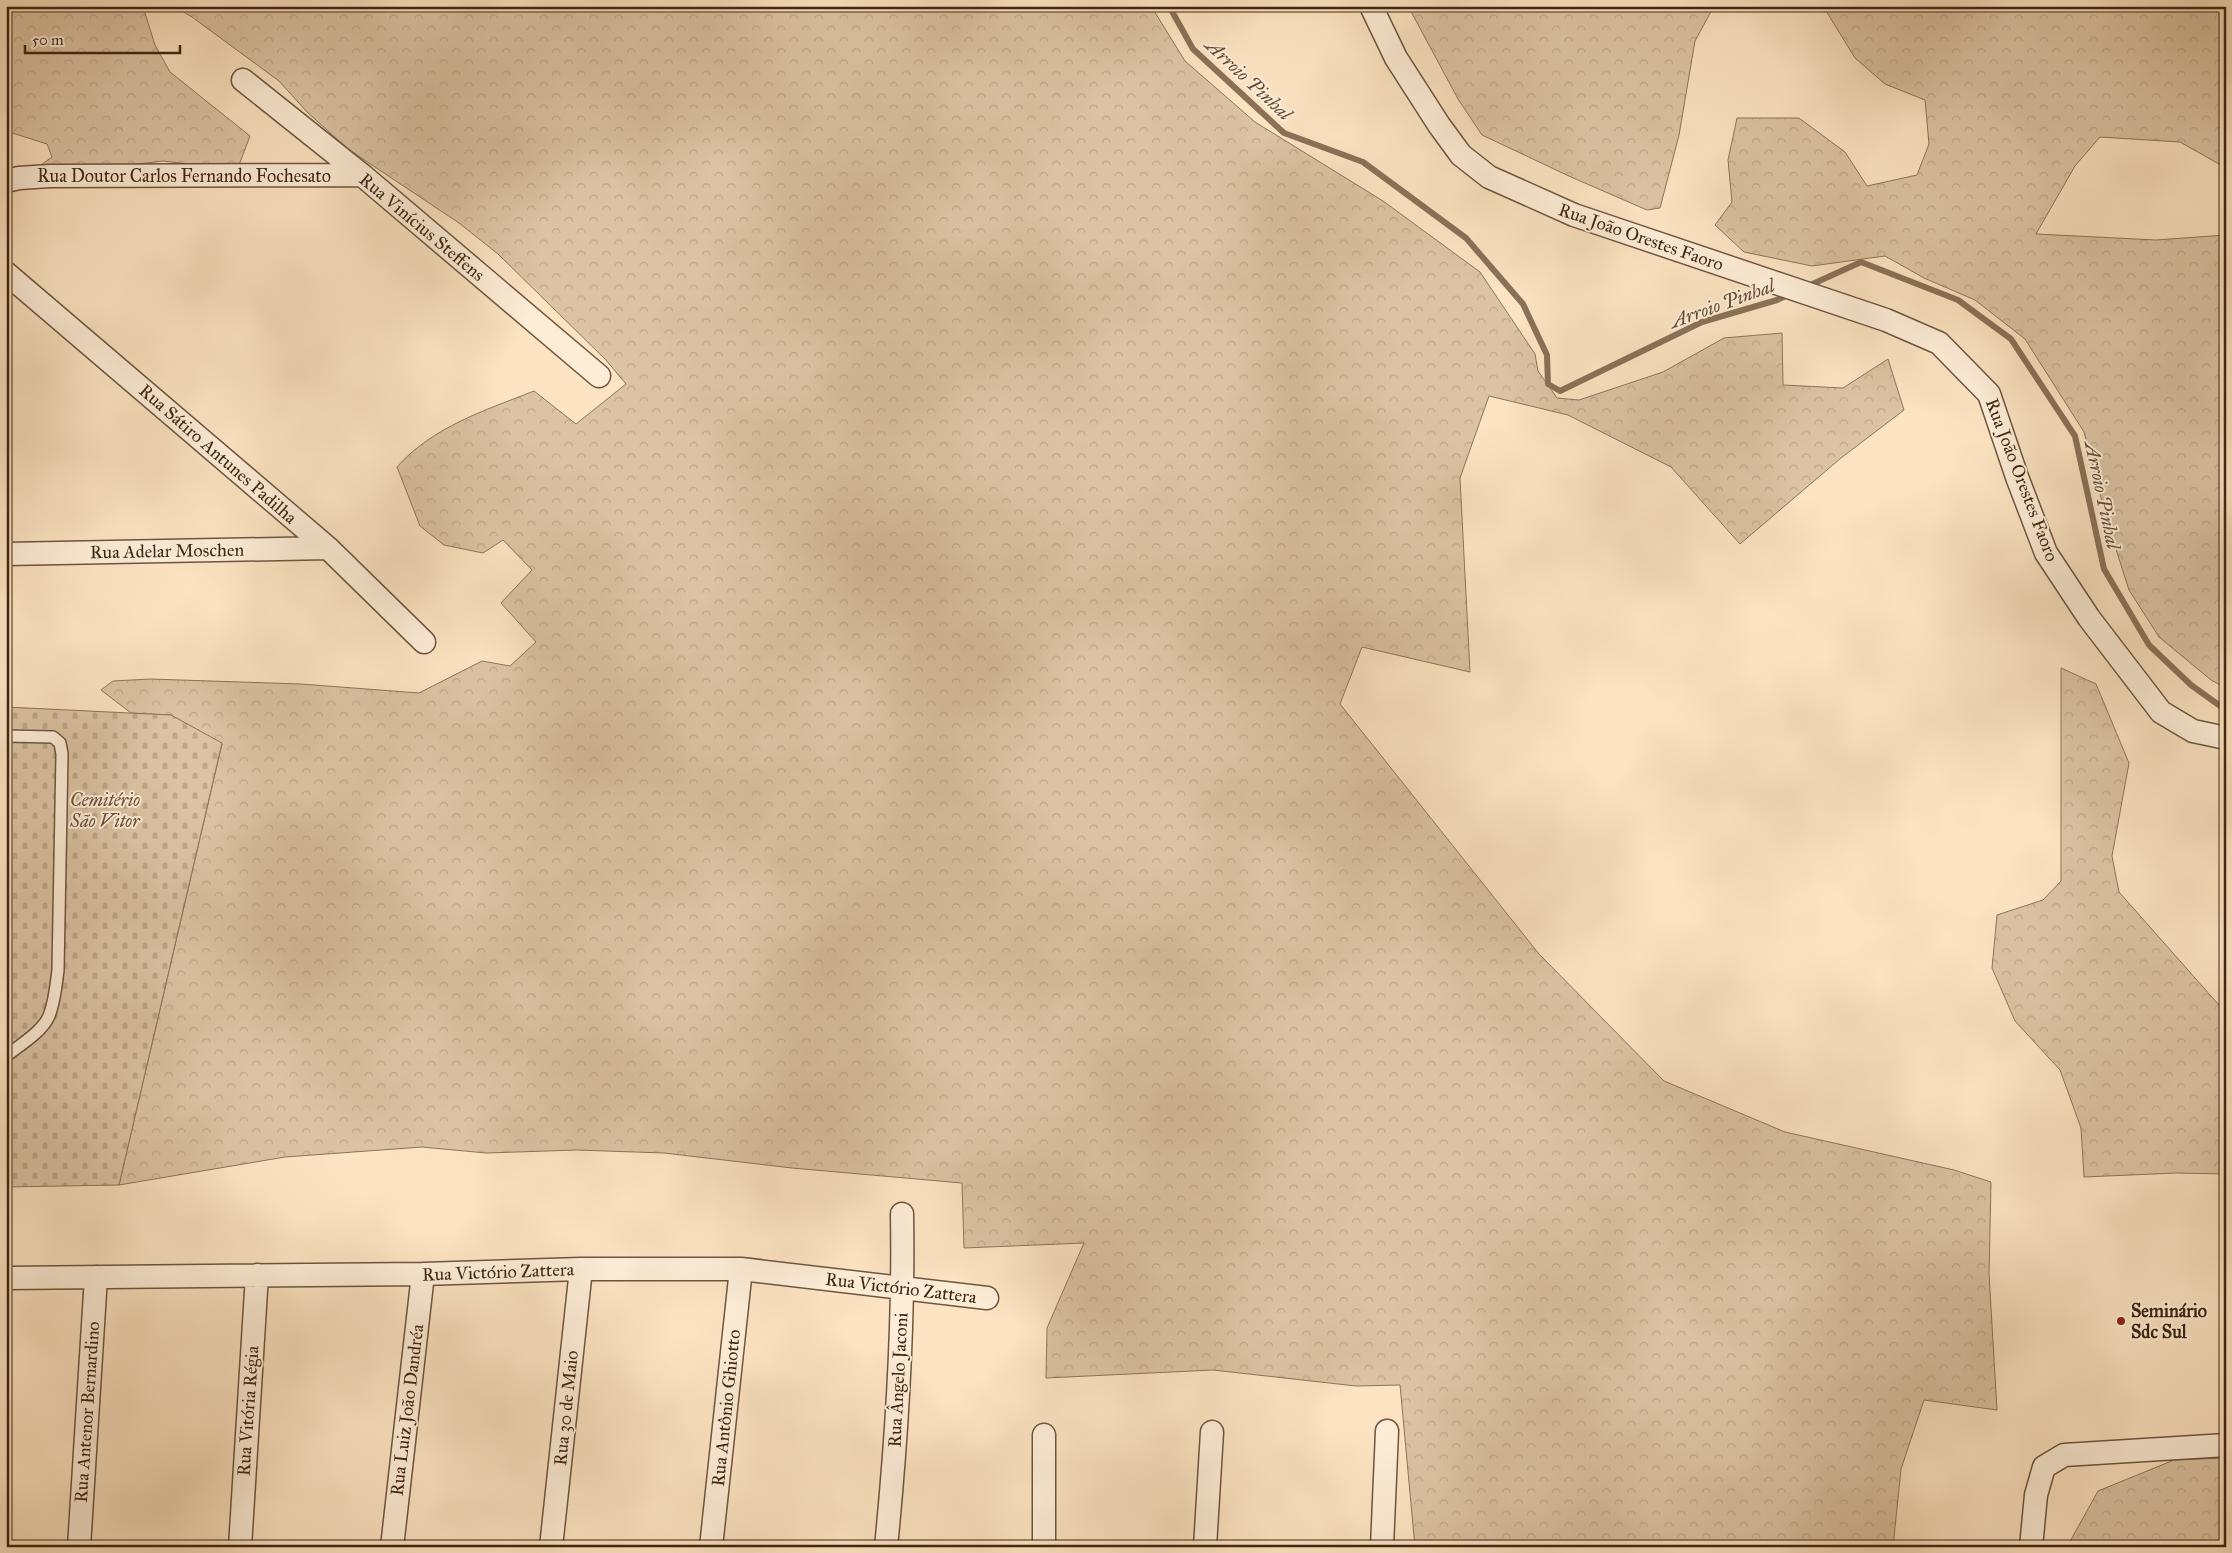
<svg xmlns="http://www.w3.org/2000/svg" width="2232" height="1553" viewBox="0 0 2232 1553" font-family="'IM FELL Great Primer',serif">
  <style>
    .forest { fill: url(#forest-crowns); stroke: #8e745b }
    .cemetery { fill: url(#cemetery-stones); stroke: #8e745b }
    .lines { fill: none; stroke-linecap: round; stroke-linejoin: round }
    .stream { stroke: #8a7158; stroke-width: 6 }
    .lane-casing { stroke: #6e553e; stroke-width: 14 }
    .street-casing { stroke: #6e553e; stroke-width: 25 }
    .lane { stroke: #fdedd7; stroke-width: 11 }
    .street { stroke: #fdedd7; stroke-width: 22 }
    .poi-dot { fill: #8f2418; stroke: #fdedd7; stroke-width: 2 }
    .labels { text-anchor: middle; stroke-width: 4; stroke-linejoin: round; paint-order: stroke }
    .street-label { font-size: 18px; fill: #3f2613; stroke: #fdedd7 }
    .park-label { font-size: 18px; font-style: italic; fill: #664d37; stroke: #fdedd7 }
    .poi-label { font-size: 18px; font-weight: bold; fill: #3f2613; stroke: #fdedd7; text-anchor: start }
    .water-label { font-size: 19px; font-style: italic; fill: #644c36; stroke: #fdedd7 }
  </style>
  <defs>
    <pattern id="forest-crowns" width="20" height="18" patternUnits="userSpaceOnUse" patternTransform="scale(1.25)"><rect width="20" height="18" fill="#dcc3a3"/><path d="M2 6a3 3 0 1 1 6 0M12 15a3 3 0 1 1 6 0" fill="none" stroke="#bea78b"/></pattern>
    <pattern id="cemetery-stones" width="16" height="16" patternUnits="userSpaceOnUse" patternTransform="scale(1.25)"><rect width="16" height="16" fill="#dcc3a3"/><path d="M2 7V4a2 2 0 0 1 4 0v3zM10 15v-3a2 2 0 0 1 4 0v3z" fill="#bea78b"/></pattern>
  </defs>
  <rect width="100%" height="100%" fill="#fce3c1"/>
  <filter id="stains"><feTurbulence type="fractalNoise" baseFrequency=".004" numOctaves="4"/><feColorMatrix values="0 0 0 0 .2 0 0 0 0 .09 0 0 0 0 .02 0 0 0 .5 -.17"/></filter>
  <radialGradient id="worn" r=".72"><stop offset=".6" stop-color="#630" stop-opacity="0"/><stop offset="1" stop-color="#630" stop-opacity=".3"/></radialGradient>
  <path class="forest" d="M6,6h141l-3,4 11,35 15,27 80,64 -11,29 -34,1 -42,-5 -48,6 -81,3 18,-13 -5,-13 -41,-13z
    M173,6h978l34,55 70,61 128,79 97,71 55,82 3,17 19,27 22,2 84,-28 61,-34 58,-5 1,52 60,3 45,-29 16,51 -63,48 -101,86 -69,-77 -103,-52 -79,-19 -29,82 10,194 -108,-25 -22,57 199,250 125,127 121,51 169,38 37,12 -2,92 8,136 -73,-10 -23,69 -8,78h-478l-15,-162 -44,1 -143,-16 -167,8 1,-50 37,-85 -120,5 -2,-65 -170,-15 -128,-15 -87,-3 -91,3 -64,-6 -137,10 -166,28 103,-441 -51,-29 -40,-2 -30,-23 12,-9 37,-2 151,5 118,9 63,-32 28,5 26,-24 -35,-39 31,-33 -29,-30 -20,13 -39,-8 -24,-19 -23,-59c35,-40 89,-57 137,-76l42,33 50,-40 -20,-24 -108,-106 -39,-31 -111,-74 -41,-37 -28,-31 -87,-64z
    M1408,6h306l-19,35 -16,94 -19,73 -13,2 -76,-33 -89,-42 -24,-36z
    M1823,6h403v162l-46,-26 -80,-5 -25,29 -39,68 120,6 70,-5v453l-15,-8 -52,-43 -30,-47 -22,-69 -23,-89 -59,-93 -50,-39 -51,-22 -39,-22 -73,10 -68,-14 -29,-27 17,-23 -4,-42 9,-42h62l46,34 22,34 50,-11 12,-31 -4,-44 -40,-16 -30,-26z
    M2061,668l35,16 33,79 -17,93 7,36 99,112 8,5v165l-50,-1 -92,4 -3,-49 -21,-58 -45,-49 -23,-53 5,-53 46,-15 18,-19z
    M2226,1458v89h-159l31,-56 76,-31z"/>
  <path class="cemetery" d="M6,707l165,8 51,28 -103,442 -113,2z"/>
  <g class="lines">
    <path class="stream" d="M1169,6l24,43 91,84 79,29 103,76 57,66 24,51 1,29 12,7 142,-69 75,-22 13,-6
      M1806,287l55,-25 97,38 53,39 64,97 29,133 45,76 42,40 32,23h3"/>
    <defs>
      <path id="lane" d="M6,736l47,1 7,6 2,11 -4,216c-2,15 -3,31 -9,46 -7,16 -29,29 -43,40"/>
      <path id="street" d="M1371,6l25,52 43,67 22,30 28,22 85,38 312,105 53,23 50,51 28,83 29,76 43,65 72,94 32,19 33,7
        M243,80l119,95 237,201
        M6,181l13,-3 31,-2 312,-1
        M6,273l322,275 96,94
        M6,554l322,-6
        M6,1278l417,-4 158,-5h160l246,29
        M1044,1435v112
        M79,1547l17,-270
        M240,1547l17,-272
        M392,1547l31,-273
        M551,1547l30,-278
        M711,1547l30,-278
        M886,1547c11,-111 18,-222 16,-333
        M1205,1547l7,-115
        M1382,1547l5,-116
        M2031,1547l5,-52 8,-28 20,-12 162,-10"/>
    </defs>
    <use href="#lane" class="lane-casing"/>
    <use href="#street" class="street-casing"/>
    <use href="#lane" class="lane"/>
    <use href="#street" class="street"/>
  </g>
  <circle class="poi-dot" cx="2121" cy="1321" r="5"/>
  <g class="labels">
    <g class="street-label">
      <text x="184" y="182">Rua Doutor Carlos Fernando Fochesato</text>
      <text transform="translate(422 227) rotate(40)" y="6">Rua Vinícius Steffens</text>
      <text transform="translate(1641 237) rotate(19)" y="6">Rua João Orestes Faoro</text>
      <text transform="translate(218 454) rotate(41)" y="6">Rua Sátiro Antunes Padilha</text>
      <text transform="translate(2022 480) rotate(69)" y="6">Rua João Orestes Faoro</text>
      <text transform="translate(167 551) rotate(-1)" y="6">Rua Adelar Moschen</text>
      <text transform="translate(498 1272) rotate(-2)" y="6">Rua Victório Zattera</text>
      <text transform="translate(901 1288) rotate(7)" y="6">Rua Victório Zattera</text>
      <text transform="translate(898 1380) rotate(-87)" y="6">Rua Ângelo Jaconi</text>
      <text transform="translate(566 1408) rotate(-84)" y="6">Rua 30 de Maio</text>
      <text transform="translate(726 1408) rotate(-84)" y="6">Rua Antônio Ghiotto</text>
      <text transform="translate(407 1410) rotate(-83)" y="6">Rua Luiz João Dandréa</text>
      <text transform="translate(248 1411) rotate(-86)" y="6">Rua Vitória Régia</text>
      <text transform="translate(87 1412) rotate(-86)" y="6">Rua Antenor Bernardino</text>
    </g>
    <g class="park-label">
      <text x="105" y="806">Cemitério<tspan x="105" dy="21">São Vitor</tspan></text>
    </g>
    <g class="poi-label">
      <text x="2131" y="1317">Seminário<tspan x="2131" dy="21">Sdc Sul</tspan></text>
    </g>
    <g class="water-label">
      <text transform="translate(1249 79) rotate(43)" y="7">Arroio Pinhal</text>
      <text transform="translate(1722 303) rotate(-20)" y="7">Arroio Pinhal</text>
      <text transform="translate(2103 495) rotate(78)" y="7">Arroio Pinhal</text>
    </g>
  </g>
  <rect width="2232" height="1553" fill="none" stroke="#fce3c1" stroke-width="25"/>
  <rect x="8" y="8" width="2217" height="1538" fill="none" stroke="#3f2613" stroke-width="2.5"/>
  <rect x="12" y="12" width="2207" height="1528" fill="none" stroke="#3f2613"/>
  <path d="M25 45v8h155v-8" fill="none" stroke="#3f2613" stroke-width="2.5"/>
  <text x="32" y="45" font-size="15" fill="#3f2613" stroke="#fdedd7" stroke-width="4" paint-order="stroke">50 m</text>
  <rect width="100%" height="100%" filter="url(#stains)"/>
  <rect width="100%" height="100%" fill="url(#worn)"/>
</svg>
